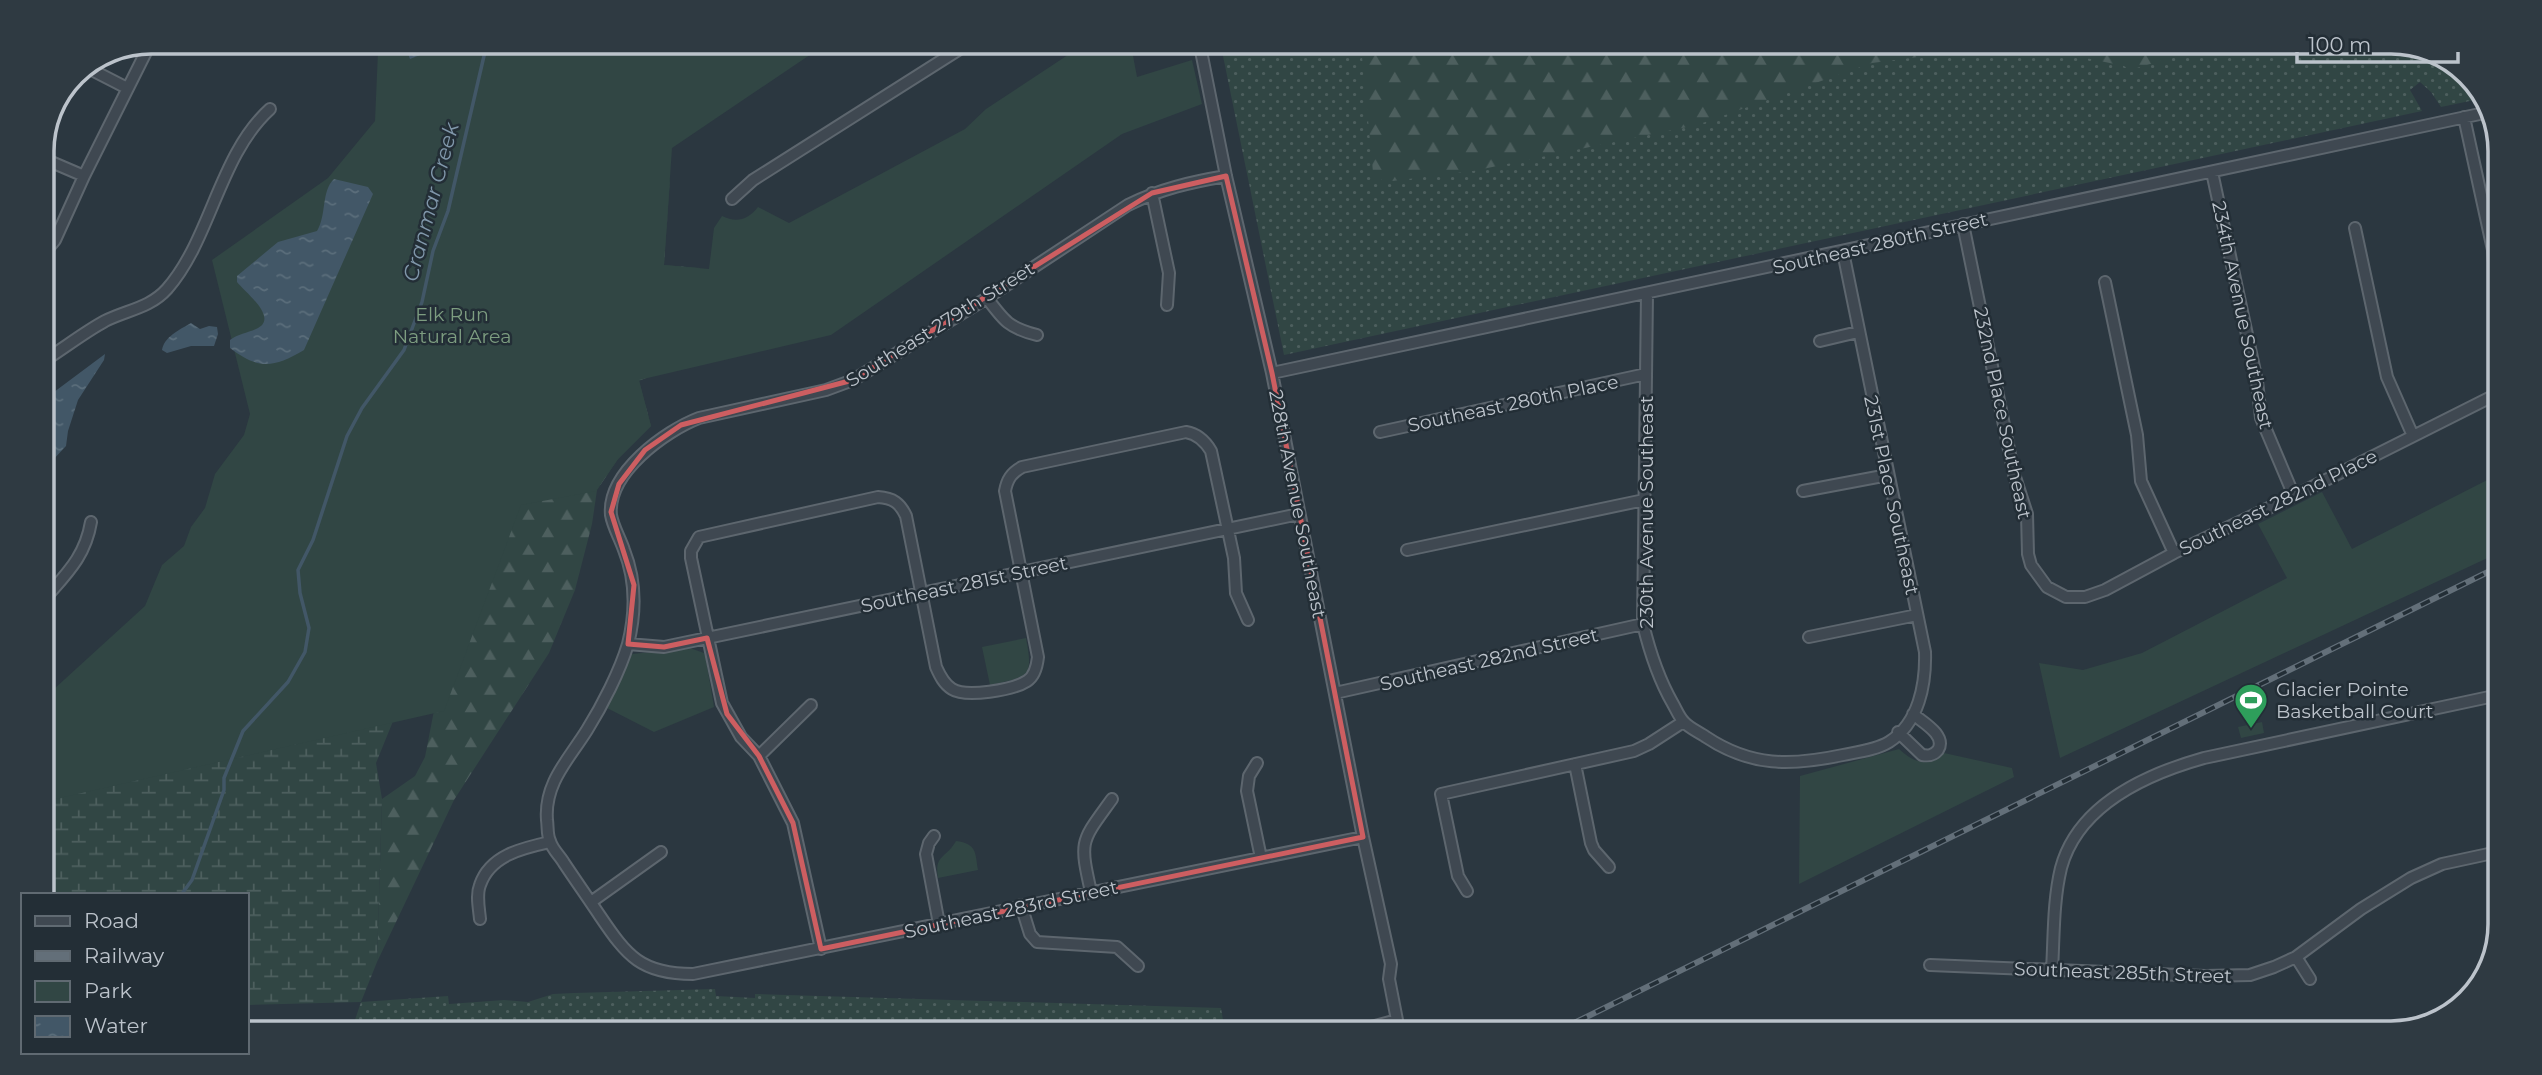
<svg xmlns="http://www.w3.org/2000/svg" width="2542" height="1075" viewBox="0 0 2542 1075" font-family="Montserrat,sans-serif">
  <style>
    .grass { fill: url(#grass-dots) }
    .forest { fill: url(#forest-firs) }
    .wetland { fill: url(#wetland-marsh) }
    .park { fill: #314644 }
    .water { fill: url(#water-ripples) }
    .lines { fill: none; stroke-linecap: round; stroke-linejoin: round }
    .stream { stroke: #425767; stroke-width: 3.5 }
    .street-casing { stroke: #5d666e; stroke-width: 14 }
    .street { stroke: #3f4851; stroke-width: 10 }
    .rail-casing { stroke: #636f79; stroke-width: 6 }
    .rail { stroke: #232e36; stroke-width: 3.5; stroke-dasharray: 10; stroke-linecap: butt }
    .marked { fill: none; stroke: #cd5e61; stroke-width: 5; stroke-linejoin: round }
    .labels { text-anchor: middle; stroke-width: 5; stroke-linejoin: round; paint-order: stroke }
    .street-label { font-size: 19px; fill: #bcc3cb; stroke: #232e36 }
    .park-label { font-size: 19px; fill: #7d9d80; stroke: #232e36 }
    .poi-label { font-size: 19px; fill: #bcc3cb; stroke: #232e36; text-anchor: start }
    .water-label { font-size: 21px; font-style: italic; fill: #8097aa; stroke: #232e36 }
    .rim { fill: none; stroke: #bcc3cb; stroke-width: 3.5 }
  </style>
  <defs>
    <pattern id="grass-dots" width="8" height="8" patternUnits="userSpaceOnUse" patternTransform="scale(1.75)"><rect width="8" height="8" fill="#314644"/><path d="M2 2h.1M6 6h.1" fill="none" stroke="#4d5f5e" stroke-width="1.8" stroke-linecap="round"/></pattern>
    <pattern id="forest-firs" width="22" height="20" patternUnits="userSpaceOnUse" patternTransform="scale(1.75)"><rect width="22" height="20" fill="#314644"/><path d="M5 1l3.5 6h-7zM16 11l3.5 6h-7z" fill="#4d5f5e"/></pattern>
    <pattern id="wetland-marsh" width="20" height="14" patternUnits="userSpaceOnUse" patternTransform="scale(1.75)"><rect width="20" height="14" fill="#314644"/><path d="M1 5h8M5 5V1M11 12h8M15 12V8" fill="none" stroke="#4d5f5e"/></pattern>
    <pattern id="water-ripples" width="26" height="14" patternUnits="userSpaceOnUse" patternTransform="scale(1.75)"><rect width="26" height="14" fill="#425767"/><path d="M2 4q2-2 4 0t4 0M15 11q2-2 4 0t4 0" fill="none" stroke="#5b6e7b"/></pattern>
  </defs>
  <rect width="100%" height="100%" fill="#2b3740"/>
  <path class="grass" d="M1221,46l1211,4 49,40 3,8 -43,9 -10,-15 -11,-10 -10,8 12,21 -1138,244z
    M715,989l1,7 39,2v-4l466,14 3,18 129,3 -1000,-3 8,-24 87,-6 1,8 55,-4 24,2 25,-8 21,-1z
    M1619,1025l193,1 96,5 -300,-1z"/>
  <path class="forest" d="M1361,46l617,3 -106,14 -175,62 -224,46 -89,11 -11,-10z
    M2043,49h158l-71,21 -6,-4z
    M670,180l-6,85 36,3 -54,110 -7,3 12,45 -33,33 -21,31 -5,34 -17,66 -26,63 -95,147 -77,162 5,-163 33,-23 10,-19 13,-67 18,-45z"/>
  <path class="wetland" d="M398,709l-22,54 6,36 -5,163 -16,40 -114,3v-110h-205v-141z"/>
  <path class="park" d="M368,43l458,1 -154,104 -8,117 45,4 5,-41 8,-12c14,7 26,4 36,-9l31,16 176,-94 21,-20 97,-64h48l6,32 55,-17 10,44 -80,30 -291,201 -192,45 12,46 -33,33 -22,32 -75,14 -77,206 -402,91v-102l103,-94 17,-41 22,-19 7,-19 14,-19 10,-34 29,-39 6,-21 -38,-154 116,-82 47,-57 3,-70z
    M2497,475l-1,79 -436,204 -21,-95 44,7 59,-17 145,-75 -29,-54 64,-32 30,57z
    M1026,638c8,41 2,38 -36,47l-8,-38z
    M690,648l14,5 2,6 8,48 -60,25 -47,-24 25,-54z
    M2262,722l2,11 -23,5 -3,-11z
    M1899,749c15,14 27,18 45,4l68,15 2,9 -215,107 1,-108z
    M956,841c21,3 19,11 22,29l-40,8c-4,-24 8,-19 18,-37z"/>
  <path class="water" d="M404,43h21l-5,12 -10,4z
    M334,179l34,8 5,7 -69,156c-31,18 -45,20 -74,-2v-8c8,-6 17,-7 26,-11 24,-10 -10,-36 -19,-47v-6l41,-34 39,-11c10,-16 4,-40 17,-52z
    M191,323l9,6 9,-3 8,1 1,7 -4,12h-23l-24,7 -5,-3c2,-13 17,-20 29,-27z
    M105,354l-1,6 -26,40 -10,31 -2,15 -15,16 -9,21v-82z"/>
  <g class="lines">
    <path class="stream" d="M181,895l11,-15 32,-90v-12l19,-47 45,-49 17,-30 4,-24 -9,-35 -2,-23 15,-30 34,-104 15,-28 42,-58 18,-48 11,-51 15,-40 39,-168"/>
    <defs>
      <path id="street" d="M1200,46l26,130 46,197 91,464 28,127 -2,15 8,41 -33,9
        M88,68l39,20
        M2464,117l29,133 5,63
        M42,158l42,18
        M2212,172l45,209 4,37 33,78
        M1226,176c-35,6 -66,13 -98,29l-141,93 -134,82 -27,10 -127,28c-34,13 -92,55 -88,97 2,12 9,23 13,35 12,30 12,62 4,94 -8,27 -26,62 -41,86 -18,29 -43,53 -40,90 1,7 0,15 3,21 2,8 10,15 14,22 12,18 24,35 36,53 27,40 41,58 93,58l670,-137
        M1152,193l17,80 -2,32
        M732,199l21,-19 213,-135
        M1963,224l51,250 13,40 1,40 3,11 16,22 19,10h19l20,-7 69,-37 120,-57 203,-102
        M2355,228l32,149 26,59
        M42,256l13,-16 29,-64 67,-134
        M2105,282l32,153 4,46 33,72
        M1647,294l-4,330c7,29 15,54 30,80 3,5 6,13 11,18 5,6 15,10 22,15 45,30 85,29 137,18 15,-3 33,-5 46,-13 30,-19 37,-58 36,-90l-82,-400
        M987,298c17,23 22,30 50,37
        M1820,341l38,-9
        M42,362c21,-13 41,-29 63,-41 22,-11 45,-13 62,-32 44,-50 52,-134 103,-180
        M1272,373l1217,-261
        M1380,432l266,-58
        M1803,491l85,-16
        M1407,550l237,-50
        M42,602c23,-27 43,-44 49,-80
        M1809,637l108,-22
        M628,644l36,3 635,-133
        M1335,693l308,-69
        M1898,732l24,23c6,1 11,1 16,-5 9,-15 -16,-28 -25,-36
        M759,756l52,-51
        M1257,763l-8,13 -2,15 14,67
        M1575,764l16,79 3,7 15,17
        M934,836l-5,7 -3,11 13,70
        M1467,891l-9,-15 -17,-82 193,-43 15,-7 34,-22
        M1091,892c-12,-53 -10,-50 21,-93
        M591,902l70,-50
        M1021,905l9,29 7,8 80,5 21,19
        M480,919c-1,-11 -4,-24 0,-34 10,-30 43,-37 70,-43
        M821,949l-28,-126 -34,-67 -18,-19 -19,-34 -31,-145v-7l8,-14 179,-40c15,1 22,6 28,19l30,151c4,9 8,17 16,22 14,9 61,1 75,-8 8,-5 10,-15 11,-24l-33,-166c2,-11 6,-18 17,-24l164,-35c12,2 19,9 25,19l23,107 2,35 12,27
        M2296,957l14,22
        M1930,965l275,11 45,-1 24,-8 22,-10 65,-48 50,-31 31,-14 51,-11
        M2052,970c2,-33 1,-69 9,-102 17,-63 86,-94 143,-110l290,-62"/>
    </defs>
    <use href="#street" class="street-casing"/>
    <use href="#street" class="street"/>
    <defs>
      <path id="rail" d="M1560,1030l936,-462"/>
    </defs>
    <use href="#rail" class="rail-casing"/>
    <use href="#rail" class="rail"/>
  </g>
  <path class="marked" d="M1226,176l46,197 91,464 -542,112 -28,-126 -34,-67 -32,-42 -20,-76 -43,9 -36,-3 6,-59 -23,-73 8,-28 26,-34 36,-25 172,-45 299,-187z"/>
  <defs>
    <symbol id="stadium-pin" viewBox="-11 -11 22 30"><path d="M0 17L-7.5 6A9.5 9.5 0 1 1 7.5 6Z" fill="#2e9e5b" stroke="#232e36"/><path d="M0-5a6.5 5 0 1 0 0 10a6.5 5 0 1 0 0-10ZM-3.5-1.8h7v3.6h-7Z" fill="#fff"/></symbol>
  </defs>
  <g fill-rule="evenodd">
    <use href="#stadium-pin" x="2232" y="681" width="38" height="52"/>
  </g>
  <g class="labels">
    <g class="street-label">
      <text transform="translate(1880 243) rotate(-13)" y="7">Southeast 280th Street</text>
      <text transform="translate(2243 315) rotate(78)" y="7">234th Avenue Southeast</text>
      <text transform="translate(940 324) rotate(-32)" y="7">Southeast 279th Street</text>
      <text transform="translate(1513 403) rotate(-12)" y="7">Southeast 280th Place</text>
      <text transform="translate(2003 413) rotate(78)" y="7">232nd Place Southeast</text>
      <text transform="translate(1892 495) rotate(78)" y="7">231st Place Southeast</text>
      <text transform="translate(2278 502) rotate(-26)" y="7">Southeast 282nd Place</text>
      <text transform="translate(1298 504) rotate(79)" y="7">228th Avenue Southeast</text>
      <text transform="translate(1646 512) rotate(-90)" y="7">230th Avenue Southeast</text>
      <text transform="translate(964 584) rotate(-12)" y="7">Southeast 281st Street</text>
      <text transform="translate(1489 659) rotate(-13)" y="7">Southeast 282nd Street</text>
      <text transform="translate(1011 909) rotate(-12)" y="7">Southeast 283rd Street</text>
      <text transform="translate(2123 972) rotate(2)" y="7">Southeast 285th Street</text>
    </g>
    <g class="park-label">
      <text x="452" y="321">Elk Run<tspan x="452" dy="22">Natural Area</tspan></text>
    </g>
    <g class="poi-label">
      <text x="2276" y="696">Glacier Pointe<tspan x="2276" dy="22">Basketball Court</tspan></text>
    </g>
    <g class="water-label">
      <text transform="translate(431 202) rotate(-75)" y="7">Cranmar Creek</text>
    </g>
  </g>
  <path d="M0 0H2542V1075H0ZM151 54H2391A97 97 0 0 1 2488 151V924A97 97 0 0 1 2391 1021H151A97 97 0 0 1 54 924V151A97 97 0 0 1 151 54Z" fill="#2f3a42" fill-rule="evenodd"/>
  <path class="rim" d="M151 54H2391A97 97 0 0 1 2488 151V924A97 97 0 0 1 2391 1021H151A97 97 0 0 1 54 924V151A97 97 0 0 1 151 54Z"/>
  <rect x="21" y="893" width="228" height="161" fill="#232e36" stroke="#606a72" stroke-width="2"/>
  <rect x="35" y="916" width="35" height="10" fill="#3f4851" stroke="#606a72" stroke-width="2"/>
  <text x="84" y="928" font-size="21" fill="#bcc3cb">Road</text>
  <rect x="35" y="951" width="35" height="10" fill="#636f79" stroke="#606a72" stroke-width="2"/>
  <text x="84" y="963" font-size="21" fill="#bcc3cb">Railway</text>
  <rect x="35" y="981" width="35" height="21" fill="#314644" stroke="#606a72" stroke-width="2"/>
  <text x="84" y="998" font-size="21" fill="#bcc3cb">Park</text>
  <rect x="35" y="1016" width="35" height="21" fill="url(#water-ripples)" stroke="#606a72" stroke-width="2"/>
  <text x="84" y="1033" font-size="21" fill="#bcc3cb">Water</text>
  <path d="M2297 52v10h161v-10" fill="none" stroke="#bcc3cb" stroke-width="3.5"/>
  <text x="2308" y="52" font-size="21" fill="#bcc3cb" stroke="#232e36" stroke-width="5" paint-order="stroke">100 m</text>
</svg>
